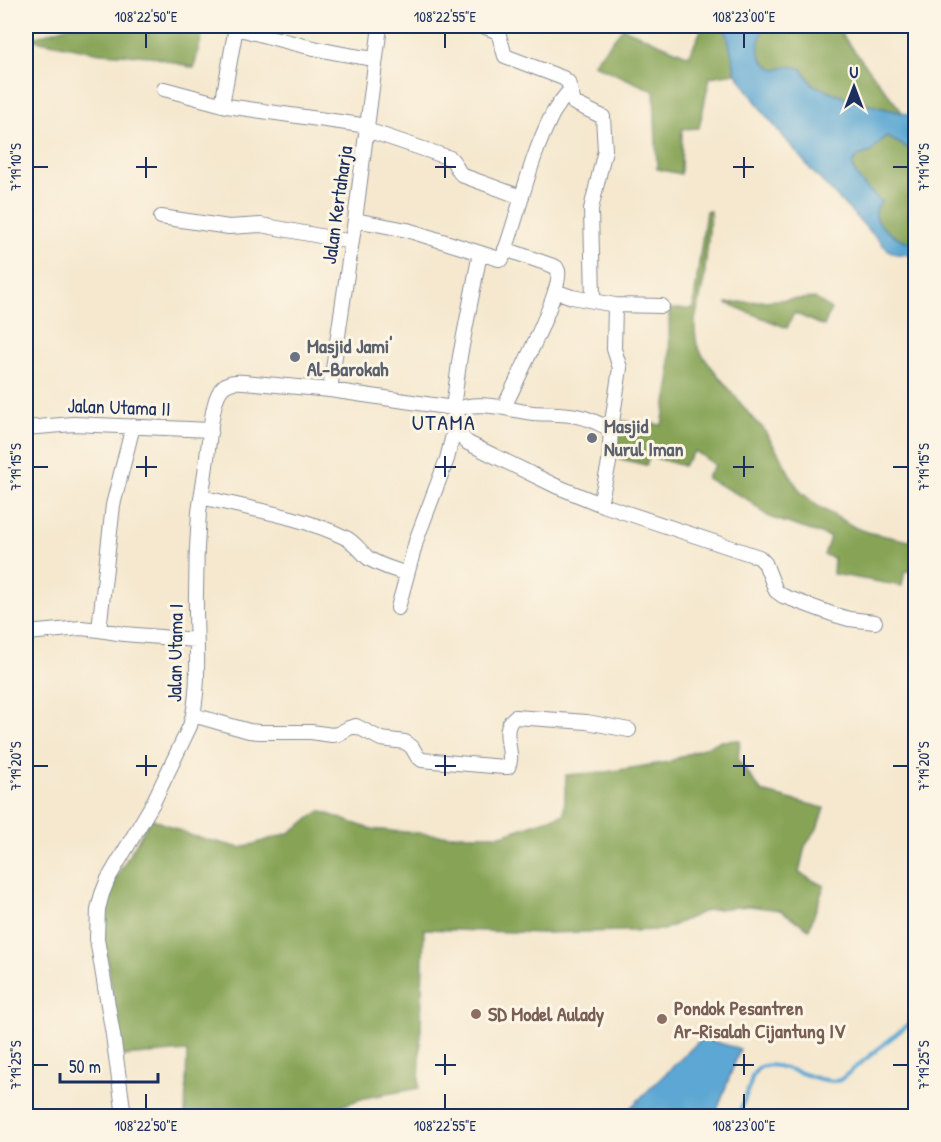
<svg xmlns="http://www.w3.org/2000/svg" width="941" height="1142" viewBox="0 0 941 1142" font-family="'Patrick Hand',sans-serif">
  <style>
    .forest { fill: #87a457; stroke: #516a5a; stroke-width: 1.5 }
    .water { fill: #5ba7d3; stroke: #3b6b98; stroke-width: 1.5 }
    .lines { fill: none; stroke-linecap: round; stroke-linejoin: round }
    .stream { stroke: #5ba7d3; stroke-width: 4 }
    .minor-casing { stroke: #888c96; stroke-width: 16 }
    .minor { stroke: #fff; stroke-width: 14 }
    .ticks { fill: none; stroke: #1b2f5e; stroke-width: 2 }
    .worship-dot { fill: #6b7280; stroke: #fcf5e5; stroke-width: 2 }
    .education-dot { fill: #8d6e63; stroke: #fcf5e5; stroke-width: 2 }
    .labels { text-anchor: middle; stroke-width: 6; stroke-linejoin: round; paint-order: stroke }
    .street-label { font-size: 20px; fill: #1b2f5e; stroke: #fcf5e5 }
    .worship-label { font-size: 20px; font-weight: bold; fill: #5b616d; stroke: #fcf5e5; text-anchor: start }
    .education-label { font-size: 20px; font-weight: bold; fill: #785e54; stroke: #fcf5e5; text-anchor: start }
    .quarter-label { font-size: 22px; letter-spacing: 1.5px; fill: #1b2f5e; stroke: #fcf5e5 }
    .neatline { fill: none; stroke: #1b2f5e; stroke-width: 2 }
    .ticks-label { font-size: 15px; text-anchor: middle; fill: #1b2f5e }
  </style>
  <rect width="100%" height="100%" fill="#fcf5e5"/>
  <filter id="ink" filterUnits="userSpaceOnUse"><feTurbulence type="fractalNoise" baseFrequency=".0167" numOctaves="2"/><feDisplacementMap in="SourceGraphic" scale="12" xChannelSelector="R" yChannelSelector="G"/><feConvolveMatrix kernelMatrix="1 2 1 2 8 2 1 2 1" color-interpolation-filters="sRGB"/></filter>
  <filter id="wash" filterUnits="userSpaceOnUse"><feTurbulence type="fractalNoise" baseFrequency=".008" numOctaves="4" result="noise"/><feDisplacementMap in="SourceGraphic" scale="24" xChannelSelector="R" yChannelSelector="G"/><feGaussianBlur stdDeviation="1.35" result="paint"/><feColorMatrix in="noise" values="0 0 0 0 0 0 0 0 0 0 0 0 0 0 0 0 0 1.4 0 .05"/><feComposite in="paint" operator="in"/></filter>
  <g filter="url(#wash)">
    <rect width="100%" height="100%" fill="#f5e8cf"/>
    <path class="forest" d="M69,26h135l-10,42 -43,-12 -51,-3 -70,-14z
      M703,26h22l11,47 -26,4 -11,51 -17,1 -1,45 -24,-5 -3,-78 -61,-27 30,-36 66,28z
      M765,26h70l68,87 -47,-11 -43,-17 -11,-16c-14,-4 -11,0 -23,1 -12,1 -22,-16 -21,-27 0,-6 4,-12 7,-17z
      M886,136l29,16v92c-13,-3 -42,-16 -39,-34 0,-1 4,-7 5,-8 -12,-12 -25,-22 -29,-38l7,-8 12,-4z
      M706,211h5l-7,68 -9,41v11l2,14 8,14 49,61 8,7 17,27 15,28 7,10 18,15 37,21 15,5 44,9v30l-10,-1 -3,15 -69,-12 1,-16 -10,-3 6,-18 -61,-20 -22,-18 -41,-21 9,-13 -20,-14 -12,15 -33,-10 -4,9 -33,-8 7,-36 42,4 8,-43 -1,-73h24z
      M815,298l16,11 -7,17 -30,-13 -7,15 -61,-25z
      M740,740l-2,20 24,32 62,16 -7,21 -12,17 -6,27 25,13 -15,43 -29,-19 -31,-4 -42,4 -44,20 -120,3 -119,-4 -5,159 -55,10 -40,14 -7,4h-132l2,-65 -65,5 -18,-118 2,-28 7,-27 38,-65 41,18 49,12 48,-15 31,-22 50,18 71,6h61l62,-21 2,-39 41,-3 61,-10 53,-21z"/>
    <path class="water" d="M725,26h40c-10,18 -10,37 13,44 8,-5 15,-4 24,-1l11,16 43,17 47,11 12,4v35l-29,-16 -15,16 -12,4 -7,8c4,16 17,26 29,38 -1,1 -5,7 -5,8 -3,18 26,31 39,34v11l-19,-1 -8,-4 -76,-79 -49,-59 -27,-39z
      M702,1038l38,11 -25,67h-93z"/>
    <g class="lines">
      <path class="stream" d="M738,1116c4,-10 8,-20 12,-31 1,-4 2,-10 5,-13 14,-21 62,15 85,8l76,-62"/>
    </g>
  </g>
  <g filter="url(#ink)">
    <g class="lines">
      <defs>
        <path id="minor" d="M230,26c49,14 96,27 146,33
          M483,26l15,6 7,24 58,22 5,4 6,21 29,14 2,33 -14,59 2,91
          M164,89l63,17 141,20
          M222,105l14,-78
          M367,130l83,28c7,5 6,14 14,18l57,21
          M161,217l68,10 32,-2 91,17
          M355,220l52,10 92,29h3c18,-48 27,-100 51,-146 5,-8 11,-16 17,-23
          M555,291l17,6 43,8 47,1
          M330,390l25,-170 25,-194
          M504,407c10,-21 59,-118 54,-136 0,-1 -1,-2 -2,-4l-51,-18
          M453,408l7,-52 20,-103
          M455,410c25,-11 53,0 79,3 16,1 31,0 47,4 10,2 20,8 30,12
          M26,428l47,-4 138,6
          M201,497c45,11 102,20 143,40 10,4 16,14 24,21 12,8 25,11 39,16
          M600,504l9,-41 2,-34 9,-61 -6,-19 1,-44
          M398,608l19,-70 30,-79 6,-24 6,-10
          M99,630l14,-125 20,-79
          M27,633l54,-5 18,2 25,4 72,6
          M193,715l56,16 10,1h52l21,3 6,-1 11,-6 7,-2 25,13 24,3 7,5 5,9 5,4 82,7h4c8,-14 -10,-37 7,-50l72,5 42,8
          M124,1116l-11,-81 -16,-96 1,-30 4,-15 6,-15 45,-76 37,-77c12,-38 5,-91 6,-132 0,-27 1,-55 3,-82 3,-21 7,-42 9,-63 2,-15 4,-46 12,-58 5,-9 14,-10 24,-9l86,8 123,18c12,12 0,24 15,35l88,43 44,18 159,53 6,6 11,28 7,5 49,18 17,5 26,3"/>
      </defs>
      <use href="#minor" class="minor-casing"/>
      <use href="#minor" class="minor"/>
    </g>
  </g>
  <path class="ticks" d="M146,33v15M445,33v15M744,33v15M146,157v21M445,157v21M744,157v21M33,167h15M136,167h21M435,167h21M733,167h21M893,167h15M146,456v21M445,456v21M744,456v21M33,467h15M136,467h21M435,467h21M733,467h21M893,467h15M146,755v21M445,755v21M744,755v21M33,766h15M136,766h21M435,766h21M733,766h21M893,766h15M445,1054v21M744,1054v21M33,1065h15M435,1065h21M733,1065h21M893,1065h15M146,1094v15M445,1094v15M744,1094v15"/>
  <g class="worship-dot">
    <circle cx="295" cy="357" r="6"/>
    <circle cx="592" cy="438" r="6"/>
  </g>
  <g class="education-dot">
    <circle cx="476" cy="1014" r="6"/>
    <circle cx="662" cy="1019" r="6"/>
  </g>
  <g class="labels">
    <g class="street-label">
      <text transform="translate(337 205) rotate(-82)" y="7">Jalan Kertaharja</text>
      <text transform="translate(119 407) rotate(2)" y="7">Jalan Utama II</text>
      <text transform="translate(175 653) rotate(-89)" y="7">Jalan Utama I</text>
    </g>
    <g class="worship-label">
      <text x="307" y="353">Masjid Jami'<tspan x="307" dy="23">Al-Barokah</tspan></text>
      <text x="604" y="433">Masjid<tspan x="604" dy="23">Nurul Iman</tspan></text>
    </g>
    <g class="education-label">
      <text x="674" y="1015">Pondok Pesantren<tspan x="674" dy="23">Ar-Risalah Cijantung IV</tspan></text>
      <text x="488" y="1021">SD Model Aulady</text>
    </g>
    <g class="quarter-label">
      <text x="444" y="430">UTAMA</text>
    </g>
  </g>
  <rect width="941" height="1142" fill="none" stroke="#fcf5e5" stroke-width="66"/>
  <g transform="translate(854 87)" stroke="#fcf5e5" stroke-width="4.5" paint-order="stroke">
  <path d="M0-4.5L10 22L0 15L-10 22Z" fill="#1b2f5e"/>
  <text y="-9" font-size="16" font-weight="bold" text-anchor="middle" fill="#1b2f5e">U</text>
  </g>
  <path d="M60 1073v9h98v-9" fill="none" stroke="#1b2f5e" stroke-width="3"/>
  <text x="69" y="1073" font-size="18" fill="#1b2f5e" stroke="#fcf5e5" stroke-width="4.5" paint-order="stroke">50 m</text>
  <rect x="33" y="33" width="875" height="1076" class="neatline"/>
  <g class="ticks-label">
    <text x="146" y="22">108°22'50"E</text>
    <text x="445" y="22">108°22'55"E</text>
    <text x="744" y="22">108°23'00"E</text>
    <text transform="translate(16 167) rotate(-90)" y="5">7°19'10"S</text>
    <text transform="translate(924 167) rotate(-90)" y="5">7°19'10"S</text>
    <text transform="translate(16 467) rotate(-90)" y="5">7°19'15"S</text>
    <text transform="translate(924 467) rotate(-90)" y="5">7°19'15"S</text>
    <text transform="translate(16 766) rotate(-90)" y="5">7°19'20"S</text>
    <text transform="translate(924 766) rotate(-90)" y="5">7°19'20"S</text>
    <text transform="translate(16 1065) rotate(-90)" y="5">7°19'25"S</text>
    <text transform="translate(924 1065) rotate(-90)" y="5">7°19'25"S</text>
    <text x="146" y="1131">108°22'50"E</text>
    <text x="445" y="1131">108°22'55"E</text>
    <text x="744" y="1131">108°23'00"E</text>
  </g>
</svg>
